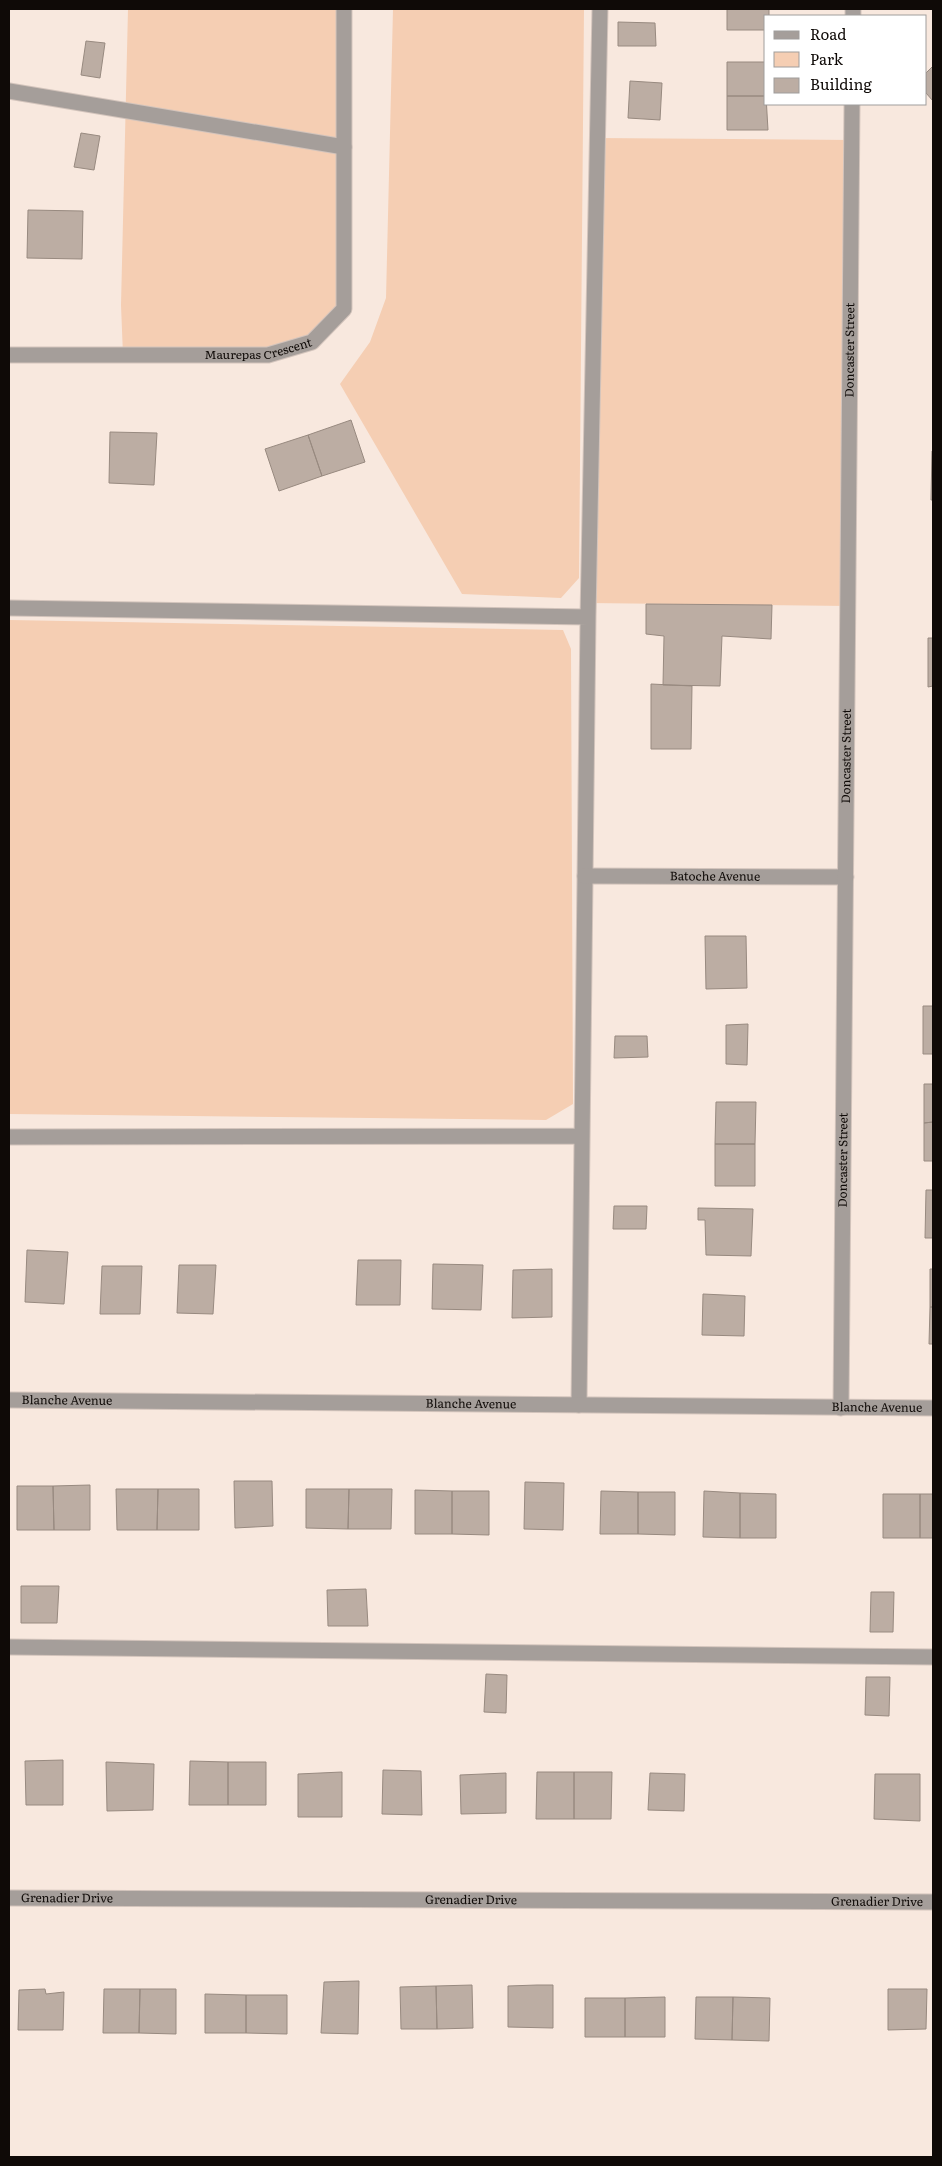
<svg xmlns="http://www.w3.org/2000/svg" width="942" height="2166" viewBox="0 0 942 2166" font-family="Literata,serif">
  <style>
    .green { fill: #f5ceb3 }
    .building { fill: #bcada3; stroke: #988a80 }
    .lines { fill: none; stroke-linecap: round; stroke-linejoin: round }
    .lane-casing { stroke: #d3c4bc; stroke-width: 17 }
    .street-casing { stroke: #d3c4bc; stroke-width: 17 }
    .lane { stroke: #a59e9a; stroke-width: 15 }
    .street { stroke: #a59e9a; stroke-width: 15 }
    .labels { text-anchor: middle; stroke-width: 5; stroke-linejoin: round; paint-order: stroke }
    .street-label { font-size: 12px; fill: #0f0a07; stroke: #fff }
  </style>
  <rect width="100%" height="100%" fill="#f8e8de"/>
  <path class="green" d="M128,9h216v300l-32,33 -44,13h-145l-2,-50z
    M393,9h191l-5,569 -18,20 -99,-4 -122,-210 30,-42 16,-44z
    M597,138l255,2 -4,466 -260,-3z
    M10,620l553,10 8,19 2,455 -27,16 -537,-6z"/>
  <path class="building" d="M727,9h42v7h-3v14h-39z
    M618,22l37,1 1,23h-38z
    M86,41l19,2 -5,35 -19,-3z
    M727,62h39v34h-39z
    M933,66v35l-7,-8v-20z
    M630,81l32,2 -2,37 -32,-2z
    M727,96h39l2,34h-41z
    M81,133l19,3 -6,34 -20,-3z
    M28,210l55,1 -1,48 -55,-1z
    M351,420l14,42 -43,14 -14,-41z
    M110,432l47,1 -3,52 -45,-2z
    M308,435l14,41 -43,15 -14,-42z
    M932,451h1v49h-2z
    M646,604l126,1 -1,34 -49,-3 -2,50 -57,-1 1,-49 -18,-2z
    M928,638h5v48l-5,1z
    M651,684l41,2 -1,63h-40z
    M705,936h41l1,52 -41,1z
    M923,1006h10v48h-10z
    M748,1024l-1,41 -21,-1v-39z
    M615,1036h32l1,21 -34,1z
    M924,1084h9v38l-9,1z
    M716,1102h40l-1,42h-40z
    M933,1122v39h-9v-38z
    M715,1144h40v42h-40z
    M926,1190h7v48h-8z
    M614,1206h33l-1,23h-33z
    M698,1208l55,1 -2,47 -45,-1 -1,-35h-7z
    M27,1250l41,2 -4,52 -39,-2z
    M358,1260h43l-1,45h-44z
    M433,1264l50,1 -2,45 -49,-1z
    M179,1265h37l-3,49 -36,-1z
    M102,1266h40l-2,48h-40z
    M552,1269v48l-40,1 1,-48z
    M930,1269h3v38h-3z
    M703,1294l42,2 -1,40 -42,-1z
    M930,1307h3v37h-4z
    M234,1481h38l1,45 -38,2z
    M525,1482l39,1 -1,47 -39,-1z
    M90,1485v45h-36l-1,-44z
    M17,1486h36l1,44h-37z
    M116,1489h42l-1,41h-40z
    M158,1489h41v41h-42z
    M306,1489h43l-1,40 -42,-1z
    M349,1489h43l-1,40h-43z
    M415,1490l37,1v43h-37z
    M452,1491h37v44l-37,-1z
    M601,1491l37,1v42h-38z
    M704,1491l36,2v45l-37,-1z
    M638,1492h37v43l-37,-1z
    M740,1493l36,1v44h-36z
    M883,1494h37v44h-37z
    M920,1494h13v44h-13z
    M21,1586h38l-2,37h-36z
    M366,1589l2,37h-40l-1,-36z
    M871,1592h23l-1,40h-23z
    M486,1674l21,1 -1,38 -22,-1z
    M866,1677h24l-1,39 -24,-1z
    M63,1760v45h-37l-1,-44z
    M190,1761l38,1v43h-39z
    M106,1762l48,2 -1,46 -46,1z
    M228,1762h38v43h-38z
    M383,1770l38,1 1,44 -40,-1z
    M342,1772v45h-44v-43z
    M537,1772h37v47h-38z
    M574,1772h38l-1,47h-37z
    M506,1773v40l-45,1 -1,-39z
    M650,1773l35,1 -1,37 -36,-1z
    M875,1774h45v47l-46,-2z
    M359,1981l-1,53 -37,-1 3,-51z
    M472,1985l1,43 -36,1 -1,-43z
    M537,1985h16v43l-45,-1v-41z
    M436,1986l1,43h-36l-1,-42z
    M45,1989l1,5 18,-2 -1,38h-45l1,-40z
    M104,1989h36l-1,44h-36z
    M140,1989h36v45l-37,-1z
    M888,1989h39l-1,40 -38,1z
    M205,1994l41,1v38h-41z
    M246,1995h41v39l-41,-1z
    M665,1997v40h-40v-39z
    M696,1997h37l-1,43 -37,-1z
    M733,1997l37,1 -1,43 -37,-1z
    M585,1998h40v39h-40z"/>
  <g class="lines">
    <defs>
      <path id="lane" d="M9,91l335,56
        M9,608l579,9
        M9,1137l573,-1
        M579,1405l9,-788 12,-608
        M9,1647l924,10"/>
      <g id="street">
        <path d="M853,16v-7"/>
        <path id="s1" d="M9,355h259l44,-13 32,-33v-300"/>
        <path id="s2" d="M585,876l261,1"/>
        <path id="s3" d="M9,1400l924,8"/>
        <path id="s4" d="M841,1408l11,-1304"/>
        <path id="s5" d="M9,1898l924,4"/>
      </g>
    </defs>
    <use href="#lane" class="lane-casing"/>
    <use href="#street" class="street-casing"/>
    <use href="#lane" class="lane"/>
    <use href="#street" class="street"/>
  </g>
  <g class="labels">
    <g class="street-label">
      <text dy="4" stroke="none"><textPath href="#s1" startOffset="250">Maurepas Crescent</textPath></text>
      <text dy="4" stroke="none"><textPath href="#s4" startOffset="1058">Doncaster Street</textPath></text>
      <text dy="4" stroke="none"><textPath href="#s4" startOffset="652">Doncaster Street</textPath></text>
      <text dy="4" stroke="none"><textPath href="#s2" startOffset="130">Batoche Avenue</textPath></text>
      <text dy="4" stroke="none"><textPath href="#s4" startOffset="248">Doncaster Street</textPath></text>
      <text dy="4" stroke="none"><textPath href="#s3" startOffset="58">Blanche Avenue</textPath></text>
      <text dy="4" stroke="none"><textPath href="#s3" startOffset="462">Blanche Avenue</textPath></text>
      <text dy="4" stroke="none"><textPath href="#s3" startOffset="868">Blanche Avenue</textPath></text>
      <text dy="4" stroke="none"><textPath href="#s5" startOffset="58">Grenadier Drive</textPath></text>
      <text dy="4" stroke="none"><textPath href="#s5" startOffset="462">Grenadier Drive</textPath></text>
      <text dy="4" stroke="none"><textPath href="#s5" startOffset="868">Grenadier Drive</textPath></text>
    </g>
  </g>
  <rect width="942" height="2166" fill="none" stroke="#0f0a07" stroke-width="20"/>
  <rect x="764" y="15" width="162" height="90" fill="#ffffff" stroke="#9f9d9c"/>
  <rect x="774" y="31" width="25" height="8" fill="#a59e9a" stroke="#9f9d9c"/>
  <text x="810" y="40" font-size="15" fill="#0f0a07">Road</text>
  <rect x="774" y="52" width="25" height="15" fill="#f5ceb3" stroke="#9f9d9c"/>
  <text x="810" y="65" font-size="15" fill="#0f0a07">Park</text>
  <rect x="774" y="78" width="25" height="15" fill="#bcada3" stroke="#9f9d9c"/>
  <text x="810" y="90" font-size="15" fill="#0f0a07">Building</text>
</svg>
